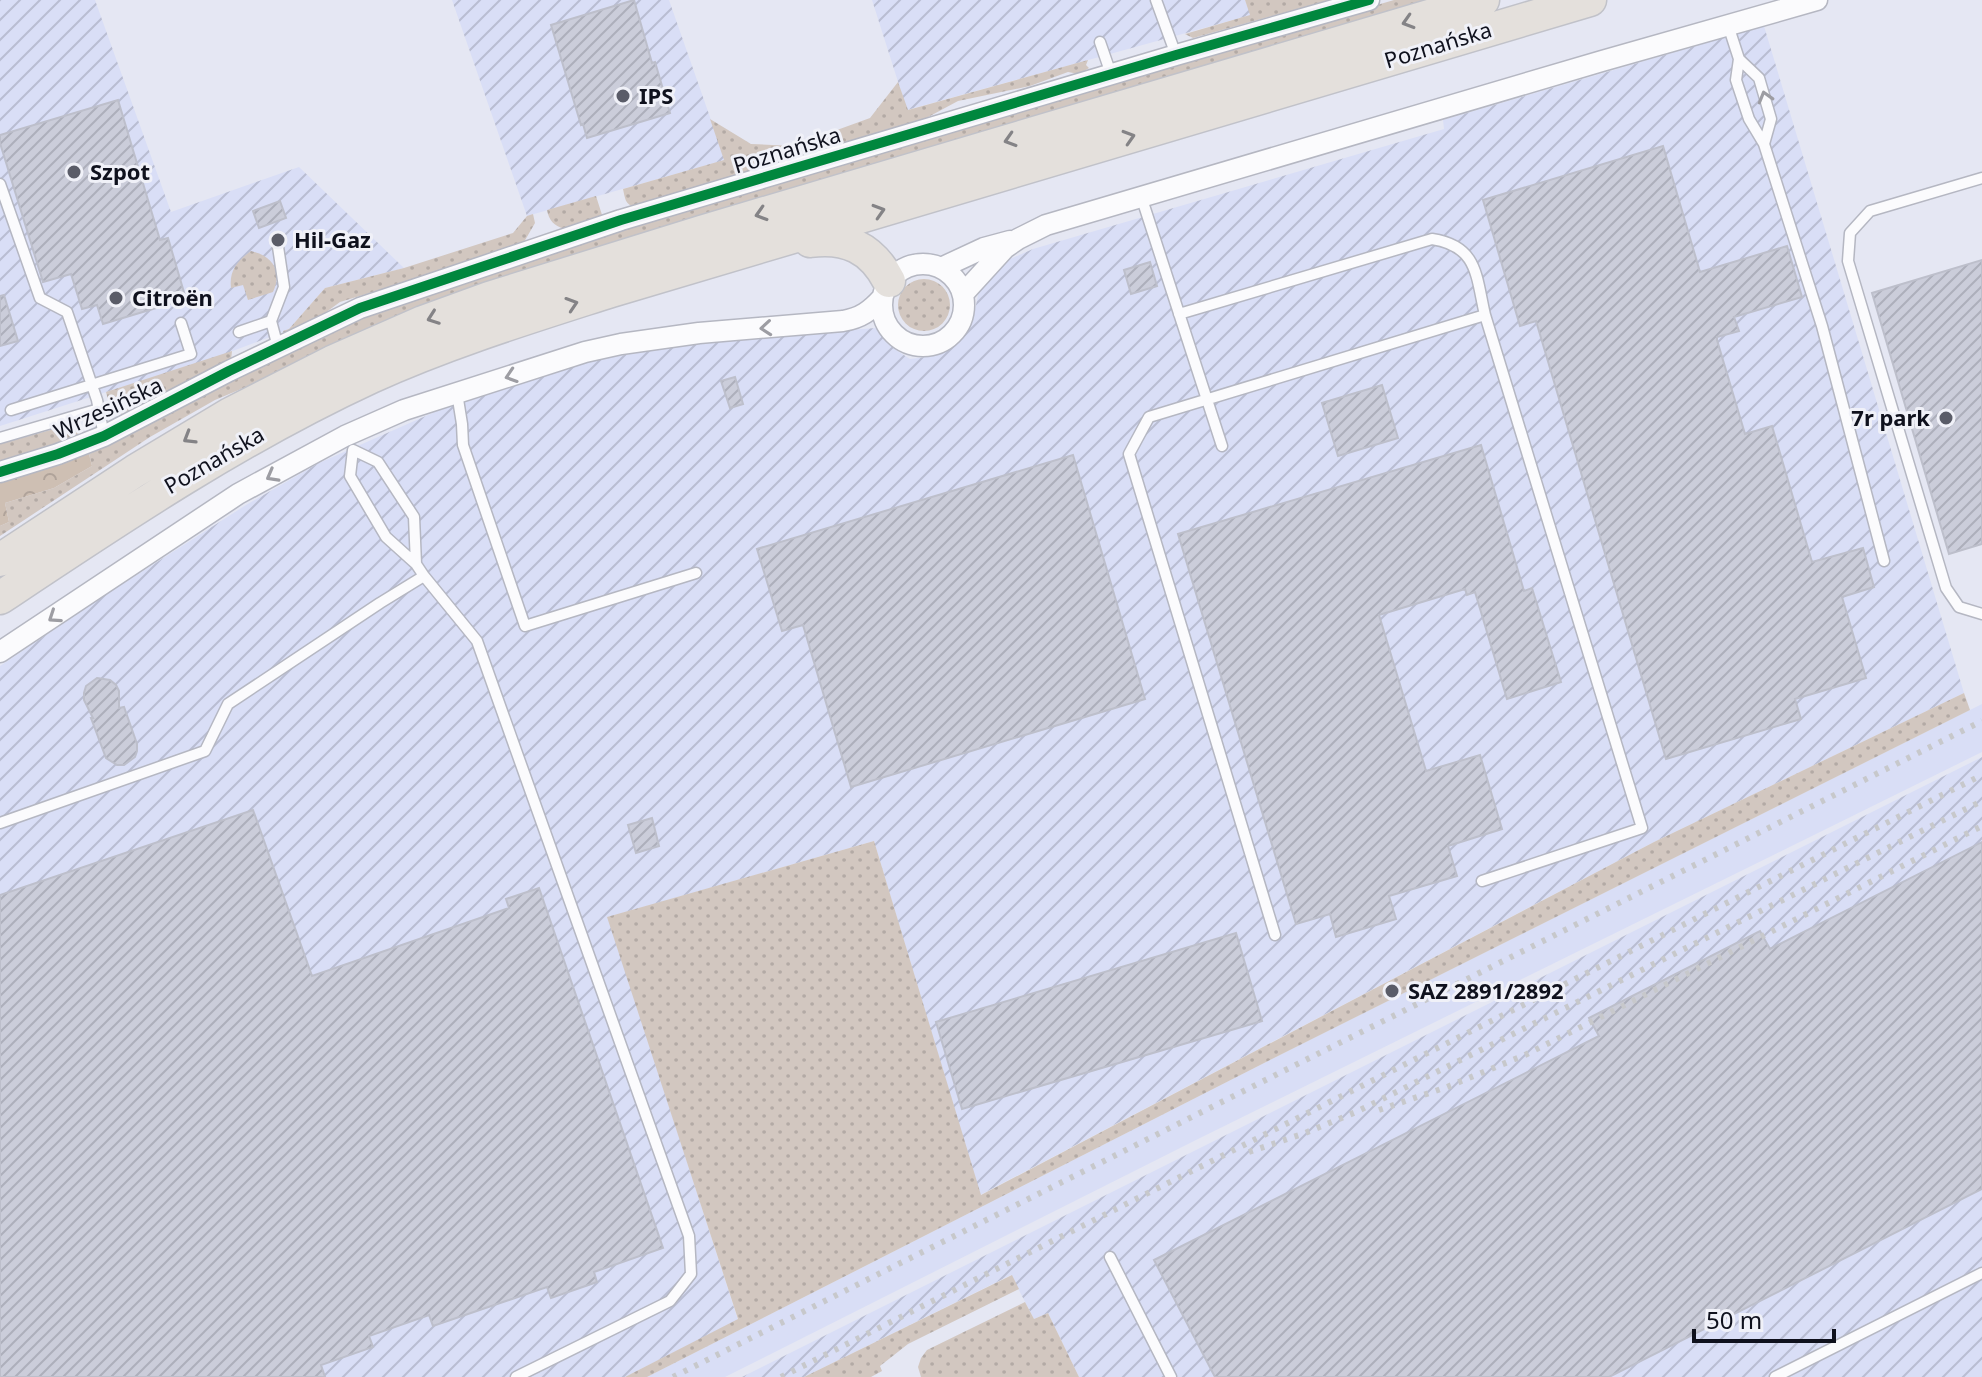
<svg xmlns="http://www.w3.org/2000/svg" width="1982" height="1377" viewBox="0 0 1982 1377" font-family="'Noto Sans',sans-serif">
  <style>
    .built { fill: #d9def6 }
    .industrial { fill: url(#industrial-furrows) }
    .grass { fill: url(#grass-dots) }
    .forest { fill: url(#forest-crowns) }
    .building { fill: url(#building-hatch); stroke: #bdbfcb; stroke-width: 2 }
    .lines { fill: none; stroke-linecap: round; stroke-linejoin: round }
    .service-casing { stroke: #b5b7c2; stroke-width: 13 }
    .minor-casing { stroke: #b5b7c2; stroke-width: 23 }
    .primary-casing { stroke: #c1c2c9; stroke-width: 35 }
    .service { stroke: #fbfbfd; stroke-width: 10 }
    .minor { stroke: #fbfbfd; stroke-width: 20 }
    .primary { stroke: #e4e0dc; stroke-width: 32 }
    .rail { stroke: #c7c8cb; stroke-width: 6; stroke-dasharray: 4 8; stroke-linecap: butt }
    .cycleway-casing { stroke: #f0f1f8; stroke-width: 15 }
    .cycleway { stroke: #00873e; stroke-width: 10 }
    .oneway { stroke: #848386 }
    .oneway2 { stroke: #9d9da3 }
    .poi-dot { fill: #5a5c68; stroke: #f0f1f8; stroke-width: 3 }
    .labels { text-anchor: middle; stroke-width: 6; stroke-linejoin: round; paint-order: stroke }
    .street-label { font-size: 22px; fill: #0f111d; stroke: #f0f1f8 }
    .poi-label { font-size: 22px; font-weight: bold; fill: #0f111d; stroke: #f0f1f8; text-anchor: start }
  </style>
  <defs>
    <pattern id="industrial-furrows" width="10" height="10" patternUnits="userSpaceOnUse" patternTransform="scale(2)"><rect width="10" height="10" fill="#d9def6"/><path d="M-1 1l2-2M0 10L10 0M9 11l2-2" fill="none" stroke="#b9bdd2"/></pattern>
    <pattern id="grass-dots" width="8" height="8" patternUnits="userSpaceOnUse" patternTransform="scale(2)"><rect width="8" height="8" fill="#d2c7c0"/><path d="M2 2h.1M6 6h.1" fill="none" stroke="#b3aaa5" stroke-width="1.8" stroke-linecap="round"/></pattern>
    <pattern id="forest-crowns" width="20" height="18" patternUnits="userSpaceOnUse" patternTransform="scale(2)"><rect width="20" height="18" fill="#cebfb3"/><path d="M2 6a3 3 0 1 1 6 0M12 15a3 3 0 1 1 6 0" fill="none" stroke="#b0a39a"/></pattern>
    <pattern id="building-hatch" width="6" height="6" patternUnits="userSpaceOnUse" patternTransform="scale(2)"><rect width="6" height="6" fill="#cbcdda"/><path d="M-1 1l2-2M0 6l6-6M5 7l2-2" fill="none" stroke="#adafbb"/></pattern>
  </defs>
  <rect width="100%" height="100%" fill="#e5e7f3"/>
  <path class="built" d="M1982,704v48l-786,388 -471,237h-78l629,-320z"/>
  <path class="industrial" d="M0,0h95l76,212 128,-45 105,101 -79,20 -36,41 -14,6 -53,20 -222,71z
    M452,0h217l56,160 -198,56z
    M872,0h373l6,15 -344,95z
    M1764,26l200,667 -310,149 -674,353 -106,-354 -266,76 130,403 -113,57h-625v-711l104,-70 142,-91 73,-42 118,-52 156,-51 140,-22 143,-10 20,22 14,9 24,-3 25,-13 15,-28 6,-30 21,-22 32,-14 411,-120 -1,-9z
    M1982,757v620h-903l-31,-64 -14,6 -23,-44 -207,102h-62z"/>
  <path class="grass" d="M1245,0h85l-137,38 -8,-4 65,-19z
    M1394,0h54l-1143,362 -90,38 -65,37 -150,99v-10l9,-4 -4,-19 49,-15 38,-22 -3,-12 53,-26 89,-51 126,-58 256,-89z
    M1088,60l-2,5 3,3 -10,6 -11,-2 -38,14 -72,15 -41,22 -282,84c-10,-2 -10,-9 -12,-18l101,-29 -14,-41 41,25 42,2 77,-28 28,-36 10,28z
    M596,196l7,22 -39,11c-10,-4 -15,-8 -17,-19z
    M533,214l2,9 -11,19 -43,17 -141,43 -30,22 -25,11 -2,-4 6,-2 36,-41 79,-20 109,-35 14,-17z
    M251,251c21,5 32,19 22,41l-25,8 -5,-15 -12,3c-2,-17 6,-27 20,-37z
    M898 305a26 26 0 1 1 52 0a26 26 0 1 1-52 0Z
    M232,351l-1,9 -103,53 -10,1 -8,-7 -4,-15z
    M72,424l7,4 2,4 -1,4 -80,25v-17z
    M1964,693l6,17 -694,347 -629,320h-22l113,-58 -131,-402 267,-76 107,354 673,-353z
    M1012,1275l7,14 -111,55 -28,22 2,5 -11,6h-67z
    M1025,1302l9,17 14,-6 31,64h-158l-3,-10 3,-9 6,-8z"/>
  <path class="forest" d="M89,454l3,12 -38,22 -49,15 4,19 -9,4v-44z"/>
  <path class="building" d="M634,0l18,63 3,-1 15,51 -83,25 -4,-14 -2,1 -30,-100z
    M118,100l42,140 8,-2 18,61 -83,25 -6,-19 -15,4 -11,-35 -28,8 -43,-139v-8z
    M1663,146l37,126 87,-26 15,51 -68,20 5,14 -22,6v3l28,94 27,-8 40,136 51,-14 11,39 -32,10 24,81 -71,21 6,20 -135,40 -130,-438 -16,5 -37,-126z
    M280,201l6,17 -27,10 -6,-17z
    M1982,260v284l-33,10 -77,-261z
    M1150,262l7,24 -26,8 -7,-24z
    M4,295l14,46 -18,5v-50z
    M735,377l8,27 -13,4 -9,-27z
    M1382,385l16,53 -60,18 -16,-53z
    M1481,445l43,146 8,-3 29,94 -54,17 -32,-107 -8,3 -2,-6 -86,26 47,156 54,-16 22,74 -54,17 9,30 -68,20 7,23 -60,18 -6,-23 -34,10 -118,-390z
    M1073,455l72,244 -294,88 -48,-162 -21,6 -25,-82z
    M97,678l13,2 6,5 3,6v17l5,-1 13,37v7l-2,6 -11,8h-7l-11,-7 -15,-40h2l-9,-18v-7l2,-7z
    M253,810l59,166 197,-68 -3,-9 33,-11 124,360 -69,24 3,10 -46,16 -4,-11 -114,39 -4,-11 -60,21 4,11 -52,18 4,12h-325v-482z
    M652,818l7,28 -23,7 -8,-28z
    M1982,842v347l-373,188h-394l-61,-117 445,-224 -10,-18 171,-87 10,18z
    M1236,933l26,88 -300,88 -26,-87z"/>
  <g class="lines">
    <defs>
      <path id="service" d="M1156,0l20,55
        M1728,25l11,34 -3,21 13,39 15,25 58,182 62,235
        M1100,42l11,32
        M1739,59l20,19 12,41 -7,25
        M1982,178l-112,33 -20,22 -2,28 98,327 13,19 23,7
        M0,184l40,114 27,14 30,88 7,36
        M1141,196l81,250
        M277,240l7,47 -13,34 7,26
        M1179,314l253,-75c46,7 44,37 53,76l157,513 -160,53
        M239,332l32,-11
        M457,393l5,31 1,21 62,181 171,-53
        M11,410l180,-56 -10,-31
        M0,438l99,-29
        M353,450l25,12 36,55 2,47 -30,-27 -36,-61z
        M424,576l53,65 212,595 2,38 -21,27 -154,76
        M0,823l205,-72 23,-47 152,-101 44,-27 -8,-12
        M1275,935l-146,-481 20,-37 336,-102
        M1110,1257l61,120
        M1775,1377l207,-104"/>
      <path id="minor" d="M882 305a41 41 0 1 1 82 0a41 41 0 1 1-82 0Z
        M941,268l43,-20 26,-7
        M963,294l42,-46 13,-9 28,-14 556,-164 215,-61
        M0,472l58,-18 46,-18 125,-65 131,-63 261,-88 555,-165 193,-55
        M0,652l238,-158 107,-58 59,-26 181,-58 36,-8 78,-11 144,-12c18,-3 27,-10 39,-23"/>
      <path id="primary" d="M810,241c36,-5 62,7 79,40
        M0,560l135,-89 95,-57 102,-52 91,-40 66,-24 212,-66 782,-232
        M0,598c120,-80 239,-160 371,-221 77,-35 159,-60 240,-86l979,-291"/>
    </defs>
    <use href="#service" class="service-casing"/>
    <use href="#minor" class="minor-casing"/>
    <use href="#primary" class="primary-casing"/>
    <use href="#service" class="service"/>
    <use href="#minor" class="minor"/>
    <use href="#primary" class="primary"/>
    <path class="rail" d="M1379,1110l68,-23 78,-32 457,-229
      M1249,1152l56,-19 51,-21 626,-311
      M673,1377l1309,-656
      M781,1377l1201,-602"/>
    <defs>
      <path id="cycleway" d="M0,472l58,-18 46,-18 125,-65 131,-63 261,-88 555,-165 193,-55"/>
    </defs>
    <use href="#cycleway" class="cycleway-casing"/>
    <use href="#cycleway" class="cycleway"/>
  </g>
  <defs><path id="oneway-chevron" d="M-2-3.5L2.5 0L-2 3.5" fill="none" stroke-width="1.6" stroke-linecap="round" stroke-linejoin="round" transform="scale(2)"/></defs>
  <g class="oneway">
    <use href="#oneway-chevron" transform="translate(1408 22) rotate(163)"/>
    <use href="#oneway-chevron" transform="translate(1129 137) rotate(-17)"/>
    <use href="#oneway-chevron" transform="translate(1010 140) rotate(163)"/>
    <use href="#oneway-chevron" transform="translate(879 211) rotate(-17)"/>
    <use href="#oneway-chevron" transform="translate(761 214) rotate(163)"/>
    <use href="#oneway-chevron" transform="translate(572 304) rotate(-18)"/>
    <use href="#oneway-chevron" transform="translate(433 318) rotate(160)"/>
    <use href="#oneway-chevron" transform="translate(189 438) rotate(149)"/>
  </g>
  <g class="oneway2">
    <use href="#oneway-chevron" transform="translate(1765 97) rotate(-106)"/>
    <use href="#oneway-chevron" transform="translate(766 328) rotate(175)"/>
    <use href="#oneway-chevron" transform="translate(511 376) rotate(162)"/>
    <use href="#oneway-chevron" transform="translate(272 476) rotate(151)"/>
    <use href="#oneway-chevron" transform="translate(54 617) rotate(146)"/>
  </g>
  <g class="poi-dot">
    <circle cx="623" cy="96" r="8"/>
    <circle cx="74" cy="172" r="8"/>
    <circle cx="278" cy="240" r="8"/>
    <circle cx="116" cy="298" r="8"/>
    <circle cx="1946" cy="418" r="8"/>
    <circle cx="1392" cy="991" r="8"/>
  </g>
  <g class="labels">
    <g class="street-label">
      <text transform="translate(1438 45) rotate(-17)" y="8">Poznańska</text>
      <text transform="translate(787 150) rotate(-17)" y="8">Poznańska</text>
      <text transform="translate(108 408) rotate(-25)" y="8">Wrzesińska</text>
      <text transform="translate(214 460) rotate(-30)" y="8">Poznańska</text>
    </g>
    <g class="poi-label">
      <text x="639" y="104">IPS</text>
      <text x="90" y="180">Szpot</text>
      <text x="294" y="248">Hil-Gaz</text>
      <text x="132" y="306">Citroën</text>
      <text x="1930" y="426" text-anchor="end">7r park</text>
      <text x="1408" y="999">SAZ 2891/2892</text>
    </g>
  </g>
  <path d="M1694 1329v12h140v-12" fill="none" stroke="#0f111d" stroke-width="4"/>
  <text x="1706" y="1329" font-size="24" fill="#0f111d" stroke="#f0f1f8" stroke-width="6" paint-order="stroke">50 m</text>
</svg>
